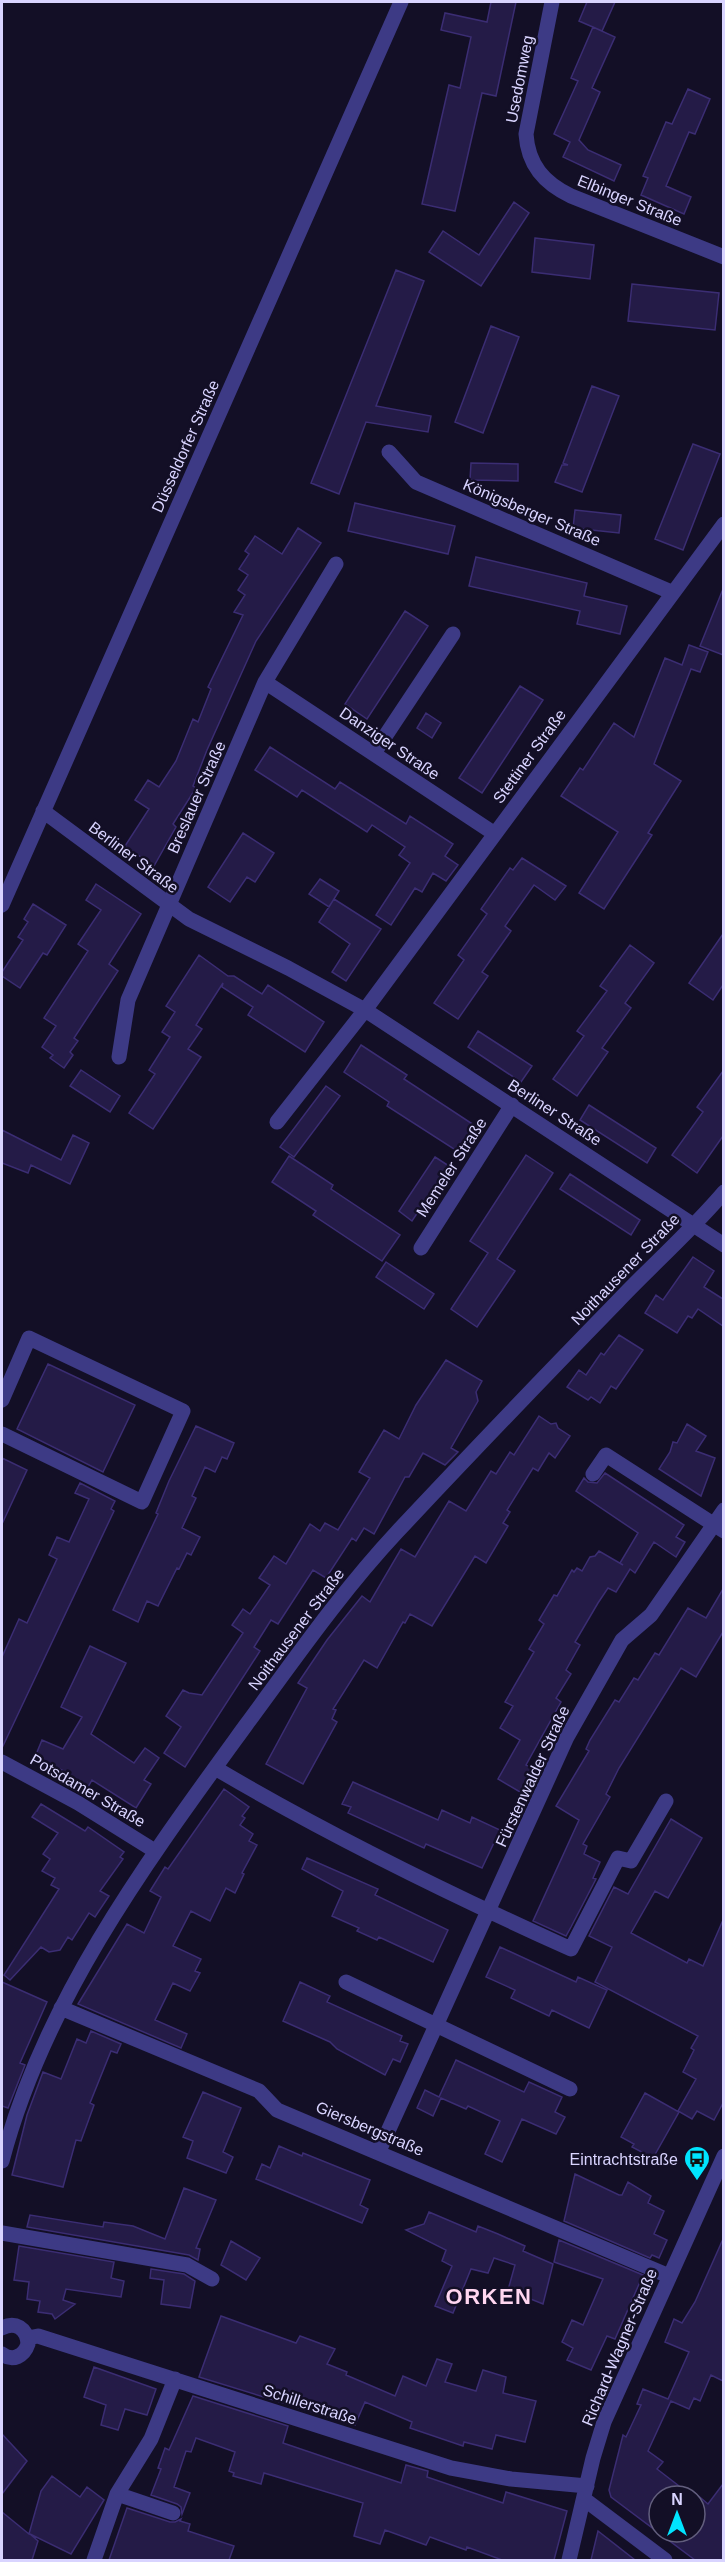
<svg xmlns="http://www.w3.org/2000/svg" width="725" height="2562" viewBox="0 0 725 2562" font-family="Helvetica,sans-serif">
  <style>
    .building { fill: #241b47; stroke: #3b2d73; stroke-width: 1.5 }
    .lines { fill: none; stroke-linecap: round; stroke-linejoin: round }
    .minor { stroke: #3d3a85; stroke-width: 15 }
    .labels { text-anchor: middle; stroke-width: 5; stroke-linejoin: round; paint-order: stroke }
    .street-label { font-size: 16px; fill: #d9d4ff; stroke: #130f26 }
    .poi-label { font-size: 16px; fill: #d9d4ff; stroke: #130f26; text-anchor: end }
    .district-label { font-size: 22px; font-weight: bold; letter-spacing: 1.5px; fill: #ffd6f0; stroke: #130f26 }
  </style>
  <rect width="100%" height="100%" fill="#130f26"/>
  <path class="building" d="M491,2h25l-20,94 -14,-3 -27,118 -33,-7 27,-119 11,3 11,-51 -30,-7 4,-17 42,9z
    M587,2h28l-13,29 -23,-10z
    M593,27l22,10 -23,51 8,4 -21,48 9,10 33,15 -7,16 -51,-24 7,-15 -16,-8 24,-53 -7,-3z
    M688,89l22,10 -15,35 -6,-2 -23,54 25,11 -7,17 -43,-19 7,-17 -5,-2 23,-54 6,2z
    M514,202l15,11 -48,73 -52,-34 14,-21 36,24z
    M535,238l59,7 -4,34 -58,-7z
    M396,270l28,11 -48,125 55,10 -3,16 -62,-10 -27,72 -28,-11z
    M632,284l87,9 -4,37 -87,-9z
    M491,326l28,11 -36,96 -28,-11z
    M592,386l27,10 -37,96 -27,-10 7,-17h6l-5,-2z
    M693,444l27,10 -37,96 -28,-11z
    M471,463l47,1v17l-48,-1z
    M355,503l100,23 -7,28 -100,-23z
    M575,510l46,5 -2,18 -46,-5z
    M298,528l23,15 -65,98 -49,109 -14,36 3,2 -23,36 3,3 -22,39 -29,-20 24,-37 -14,-9 13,-20 11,7 17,-26 17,-42 5,3 13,-33 -3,-2 35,-72 -9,-3 11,-17 -7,-5 10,-15 -9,-6 10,-15 -4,-3 10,-15 27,18z
    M476,557l111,26 -3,13 43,10 -7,28 -43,-10 3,-13 -111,-25z
    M723,589v66l-23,-9z
    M405,611l23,15 -61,93 -22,-15z
    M689,645l19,7 -8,20 -9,-3 -37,95 27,17 -33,52 4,2 -48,74 -25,-16 39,-61 -57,-36 19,-28 3,2 31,-47 20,14 31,-79 17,7z
    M520,686l23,14 -61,93 -23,-15z
    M426,713l15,10 -9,15 -15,-10z
    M270,747l65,42 5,-7 66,42 4,-8 43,28 -8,12 13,9 -12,16 -13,-8 -11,19 -7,-4 -24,37 -15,-10 34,-52 -11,-8 6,-8 -33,-22 -5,7 -65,-42 -5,7 -42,-27z
    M243,833l31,20 -19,29 -8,-5 -17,25 -22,-15z
    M522,858l44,28 -11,14 -21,-15 -29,41 6,5 -29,41 6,4 -30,43 -24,-16 30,-43 -6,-5 29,-41 -6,-5 29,-41 3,2z
    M320,879l19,12 -10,16 -20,-13z
    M96,884l45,30 -32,50 9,7 -44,67 4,3 -8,11 3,3 -9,13 -14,-10 3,-3 -11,-8 14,-21 -12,-8 44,-67 -10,-7 23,-34 -15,-10z
    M334,899l47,30 -35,52 -14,-9 18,-28 -31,-22z
    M33,904l33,21 -19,30 -4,-2 -23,35 -18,-12v-4l21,-32 -5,-3 10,-15 -4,-3z
    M723,934v51l-10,15 -24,-17z
    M630,945l24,18 -29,40 6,5 -29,40 6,4 -31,44 -24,-17 31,-43 -7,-5 30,-40 -7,-5z
    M199,955l29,21h6l28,18 6,-9 56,37 -19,30 -57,-37 5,-8 -31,-20 1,-4 -27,42 6,4 -14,20 13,8 -48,72 -24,-16 26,-39 -6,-4 21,-33 -8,-5 13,-20 -9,-6z
    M478,1031l54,35 -11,16 -53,-35z
    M361,1045l46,30 -3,4 70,46 -17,26 -70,-45 2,-4 -45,-30z
    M81,1070l39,26 -10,16 -40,-26z
    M723,1071v65l-26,37 -25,-18 31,-43 -6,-5z
    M326,1086l14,10 -46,61 -14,-10z
    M589,1105l67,43 -9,15 -67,-43z
    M2,1130l59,30 12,-25 16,8 -19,41 -39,-19 -3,8 -26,-10z
    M526,1155l27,18 -56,86 18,12 -38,56 -26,-18 37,-56 -18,-12z
    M289,1156l44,29 -2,4 69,46 -18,26 -69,-46 3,-4 -44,-29z
    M435,1157l14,9 -37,55 -13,-10z
    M570,1174l70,46 -9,15 -71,-46z
    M693,1257l21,14 -10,16 19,12v27l-25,-17 -6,9 -4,-2 -11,17 -32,-20 11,-18 7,5z
    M386,1262l48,32 -10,15 -48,-32z
    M619,1335l24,15 -27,39 -5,-3 -11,17 -9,-6 -3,3 -21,-13 12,-17 7,5 15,-22 3,2z
    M446,1360l36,21 -6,11 2,9 -27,47 7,4 -13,13 -22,-12 -14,24h-4l-31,57 -10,-6 -8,13 -4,-3 -26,40 -13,-8 -35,54 -7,-4 -17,27 6,4 -75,116 -21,-14 17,-26 -15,-11 17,-26 6,3 13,2 41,-62 -11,-8 11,-16 7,5 20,-29 -11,-7 15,-22 12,8 24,-40 10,7 5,-8 13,7 32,-52 -11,-6 25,-42 15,9 17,-34z
    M48,1364l87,41 -32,67 -86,-43z
    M539,1416l12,8 5,-1 2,5 12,8 -15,22 -6,-5 -11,18 -5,-3 -26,42 3,2 -7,11 5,3 -22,37 -11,-7 -43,70 -22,-12 -5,9 -2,-1 -26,46 -13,-8 -31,49 3,1 -4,9 5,3 -34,62 -37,-20 41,-76 -9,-5 29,-43 35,-44 8,6 31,-53 14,8 34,-56 17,10 25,-40 5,3 14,-22 4,3z
    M687,1424l19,12 -10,15 19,7 -14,38 -42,-27 11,-17 3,-10 4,1z
    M196,1426l38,17 -7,16 -5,-2 -7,15 -10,-5 -13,29 4,2 -14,30 18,9 -9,18 -4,-2 -8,16 -2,-1 -19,38 -11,-5 -9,21 -25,-12 45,-96 -2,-1 13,-32z
    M2,1458l25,12 -25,54z
    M605,1473l79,52 -8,12 9,5 -9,15 -22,-15 -19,31 -5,-4 -14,23 -8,-4 -10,15 -23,39 5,3 -14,25 5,4 -15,24 5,4 -35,63 7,4 -13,23 -22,-13 22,-39 -20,-12 13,-22 -8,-4 29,-50 -5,-3 15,-25 -5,-4 15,-25 3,1 15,-26 2,2 3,-4 5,3 8,-14 5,-1 4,-5 24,14 -3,-2 18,-30 -62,-42 8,-13 4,4 9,1z
    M80,1483l35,18 -4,8 3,2 -112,237v-91l17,-38 8,4 30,-64 -8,-4 8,-18 12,5 20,-43 -14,-6z
    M723,1589v43l-27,45 -15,-9 -62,100 -13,26 4,3 -27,47 4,2 -3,8 16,8 -7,16 3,1 -25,48 -5,9 -33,-15 46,-101 -23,-14 33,-55 -3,-2 4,-9 25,-40 4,2 15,-24 4,2 17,-27 4,2 29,-47 18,10z
    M90,1646l36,17 -35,71 43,29 11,-15 14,10 -15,22 7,4 -15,24 -44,-28 -4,7 -27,-15 1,-2 -27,-13 7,-17 21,9 19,-32 -21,-10z
    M353,1782l85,38 4,-10 28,13 2,-6 28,13 -18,38 -56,-24 -2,4 -76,-35 3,-6 -9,-3z
    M224,1789l25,18 -7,9 3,2 -5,7 13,9 -4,7 8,4 -15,28 2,1 -9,19 -9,-5 -16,33 -19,-10 -18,35 28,13 -6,12 5,2 -10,18 -17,-8 -18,37 32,14 -6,14 -103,-44 49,-80 17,9 17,-36 -11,-6 15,-24 3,2z
    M41,1804l44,27 3,-4 36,25 -4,5 3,2 -23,32 9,5 -14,21 -6,-4 -17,27 -4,-3 -8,13 -11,2 -8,-5 -31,33 -6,-5 55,-86 -8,-4 4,-7 -13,-7 8,-12 -7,-5 15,-21 -26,-16z
    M671,1819l31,19 -34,60 -13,-7 -24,42 56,30 2,-4 14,7 20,-46v183l-9,17 -17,-9 -5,8 -14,-8 18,-32 -13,-7 11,-22 -3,-2 7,-12 -103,-54 17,-35 -23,-11 25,-49 14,7z
    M307,1858l71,31 -3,6 73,35 -15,32 -54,-25 -2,3 -20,-9 2,-3 -27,-12 11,-25 -41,-22z
    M500,1947l76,35 2,-5 29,13 -18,38 -37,-18 -3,6 -38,-18 4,-8 -29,-13z
    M2,1982l45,20 -27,61 5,2 -17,43 -6,-2z
    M300,1982l30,14 -3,6 75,34 -2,5 8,3 -8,18 -7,-3 -8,16 -48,-26 -7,-7 -47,-21z
    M91,2031l30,13 -4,9 -6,-2 -21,52 4,2 -13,36 -5,-1 -13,47 -51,-12 15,-60 16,-43 18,7 16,-40 9,4z
    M456,2060l68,32 5,-10 33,15 -7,15 10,5 -9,17 -34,-15 -20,43 -17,-8 15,-33 -32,-15 -2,3 -25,-11 -8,18 -16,-8 8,-18 14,7z
    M203,2092l38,16 -18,44 10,5 -7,16 -39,-15 6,-17 -10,-4z
    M645,2093l34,19 -26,46 -21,-11 2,-3 -13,-7z
    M279,2146l23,10 1,-3 67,27 -10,25 8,4 -6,14 -106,-44 6,-15 8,4z
    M575,2174l44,21h3l6,-13 23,14 -3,7 16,8 -10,23 13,6 -8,18 -7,-3 -2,3 -86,-37z
    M184,2188l32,12 -20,48 4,1 -2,11 -9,-5 -162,-28 3,-12 73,12 1,-5 29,4 32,13z
    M429,2212l47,20 2,-6 20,8 27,12 -2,5 30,13 -10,40 -35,-14 7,-25 -21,-7 -6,15 -17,-4 -18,44 -18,-7 17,-40 -10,-5 4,-11 -40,-20 18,-6z
    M723,2239v142l-12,-6 -11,26 -6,-3 -5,11 -18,-8 -23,50 15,11 -6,7 35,27h-33v36h36v-39l13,11 15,-20v76h-28l-84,-63 -2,-7 14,-55 3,2 15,-32 -4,-1 6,-15 25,10 21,-47 -24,-10 9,-23 8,4 13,-21z
    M559,2240l84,35 -28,64 -8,-3 -16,34 -24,-10 6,-12 -11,-6 10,-22 11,5 20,-46 -49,-17z
    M231,2241l29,17 -14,22 -25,-15z
    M19,2246l95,16 -3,16 13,3 -3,16 -55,-8 -3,11 12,4 -20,15 -3,-5 -14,-2 2,-11 -13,-2 2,-17 -15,-2z
    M151,2269l33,5 11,7 -5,27 -29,-4 3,-24 -14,-2z
    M221,2316l75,27 4,-7 35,13 -8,15 20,8 -1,3 49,21 8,-20 23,10 11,-27 15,5 -7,18 31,9 7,-21 23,7 -3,16 33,8 -11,41 -29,-7 -4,14 -28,-7 -1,4 -53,-18 2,-6 -47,-20 -10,23 -156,-48z
    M94,2367l62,22 -9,26 -22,-6 -7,21 -17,-5 5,-20 -22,-8z
    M193,2396l95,30 -5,17 118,40 5,-18 22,6 -1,6 76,26 3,-11 61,19 -13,49h-52l-35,-13 -1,3 -36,-13 -4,8 -41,-15 -5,14 -26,-8 9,-33 -99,-30 -3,11 -28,-8 1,-3 -5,-2 6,-19 -39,-14 -5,14 -5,-1 -12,36 16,6 -8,21 -1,-7 -4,-3 -26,-9 10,-26 -3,-1 7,-20 4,2z
    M2,2434l25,27 -25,33z
    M52,2476l28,21 7,-10 17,13 -33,54 -41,-20 8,7 -6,19h-30v-48l27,22 12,-43z
    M127,2508l43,14h5l6,-3 -1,2 10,3 -2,7 46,15 -5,14h-120z
    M598,2531l37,29h-44z"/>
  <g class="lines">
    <path class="minor" d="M552,2l-26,132c2,31 18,49 45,62l153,61
      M389,452l27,30 255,110
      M265,682l230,152
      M374,753l79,-119
      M43,811l146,108 99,49 77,42 359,235
      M2,905l399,-903
      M119,1057l9,-57 137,-318 71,-118
      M277,1122l88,-112 359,-486
      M421,1248l91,-143
      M2,1400l27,-62 154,73 -41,91 -140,-68
      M593,1474l13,-19 118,76
      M2,1762l76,41 77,48
      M215,1768c115,68 234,126 356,181l47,-91 13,3 35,-60
      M346,1982l224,107
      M61,2008l198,83 18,19 392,166
      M379,2151l188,-414 55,-97 29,-25 73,-105
      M2,2161c43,-163 146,-301 244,-436 48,-65 95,-133 151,-193 72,-77 146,-154 220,-230 35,-37 74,-71 107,-110
      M2,2233l185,32 25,14
      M2,2328c13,-7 25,0 26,16 -4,12 -15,18 -26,10
      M28,2338l10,-2 413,132 60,11 76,7
      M117,2494l56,19
      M584,2499l81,61
      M94,2560l23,-66 34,-55 24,-60
      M569,2560l24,-102 11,-36 120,-266"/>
  </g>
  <defs>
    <symbol id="bus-pin" viewBox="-11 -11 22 30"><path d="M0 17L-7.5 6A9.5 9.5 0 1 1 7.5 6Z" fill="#00e5ff" stroke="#130f26"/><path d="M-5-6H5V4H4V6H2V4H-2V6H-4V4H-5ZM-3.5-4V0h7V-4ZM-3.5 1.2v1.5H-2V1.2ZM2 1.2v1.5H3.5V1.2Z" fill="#111"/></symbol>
  </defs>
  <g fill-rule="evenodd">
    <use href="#bus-pin" x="682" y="2144" width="30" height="40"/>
  </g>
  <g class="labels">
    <g class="street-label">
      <text transform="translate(519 79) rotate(-79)" y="6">Usedomweg</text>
      <text transform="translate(630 200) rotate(22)" y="6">Elbinger Straße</text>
      <text transform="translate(185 446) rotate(-66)" y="6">Düsseldorfer Straße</text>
      <text transform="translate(532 512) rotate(23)" y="6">Königsberger Straße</text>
      <text transform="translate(390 743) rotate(34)" y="6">Danziger Straße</text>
      <text transform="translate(529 756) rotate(-54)" y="6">Stettiner Straße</text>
      <text transform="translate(196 797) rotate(-66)" y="6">Breslauer Straße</text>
      <text transform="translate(134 857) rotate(37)" y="6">Berliner Straße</text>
      <text transform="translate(555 1112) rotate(33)" y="6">Berliner Straße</text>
      <text transform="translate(451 1167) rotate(-57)" y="6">Memeler Straße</text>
      <text transform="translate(625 1269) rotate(-46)" y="6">Noithausener Straße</text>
      <text transform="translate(296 1629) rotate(-53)" y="6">Noithausener Straße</text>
      <text transform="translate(532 1776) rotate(-65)" y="6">Fürstenwalder Straße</text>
      <text transform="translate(88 1790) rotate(30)" y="6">Potsdamer Straße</text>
      <text transform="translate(370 2128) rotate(23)" y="6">Giersbergstraße</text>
      <text transform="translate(619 2347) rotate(-67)" y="6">Richard-Wagner-Straße</text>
      <text transform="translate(310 2404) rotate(18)" y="6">Schillerstraße</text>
    </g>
    <g class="poi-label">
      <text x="678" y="2165">Eintrachtstraße</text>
    </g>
    <g class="district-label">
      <text x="489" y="2304">ORKEN</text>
    </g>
  </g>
  <rect width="725" height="2562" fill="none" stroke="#d9d4ff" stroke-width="6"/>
  <g transform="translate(677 2514)"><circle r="28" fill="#130f26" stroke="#625e7d" stroke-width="1.5"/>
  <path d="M0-4.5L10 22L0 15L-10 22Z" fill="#00e5ff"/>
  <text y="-9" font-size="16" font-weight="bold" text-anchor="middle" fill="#d9d4ff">N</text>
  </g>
</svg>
